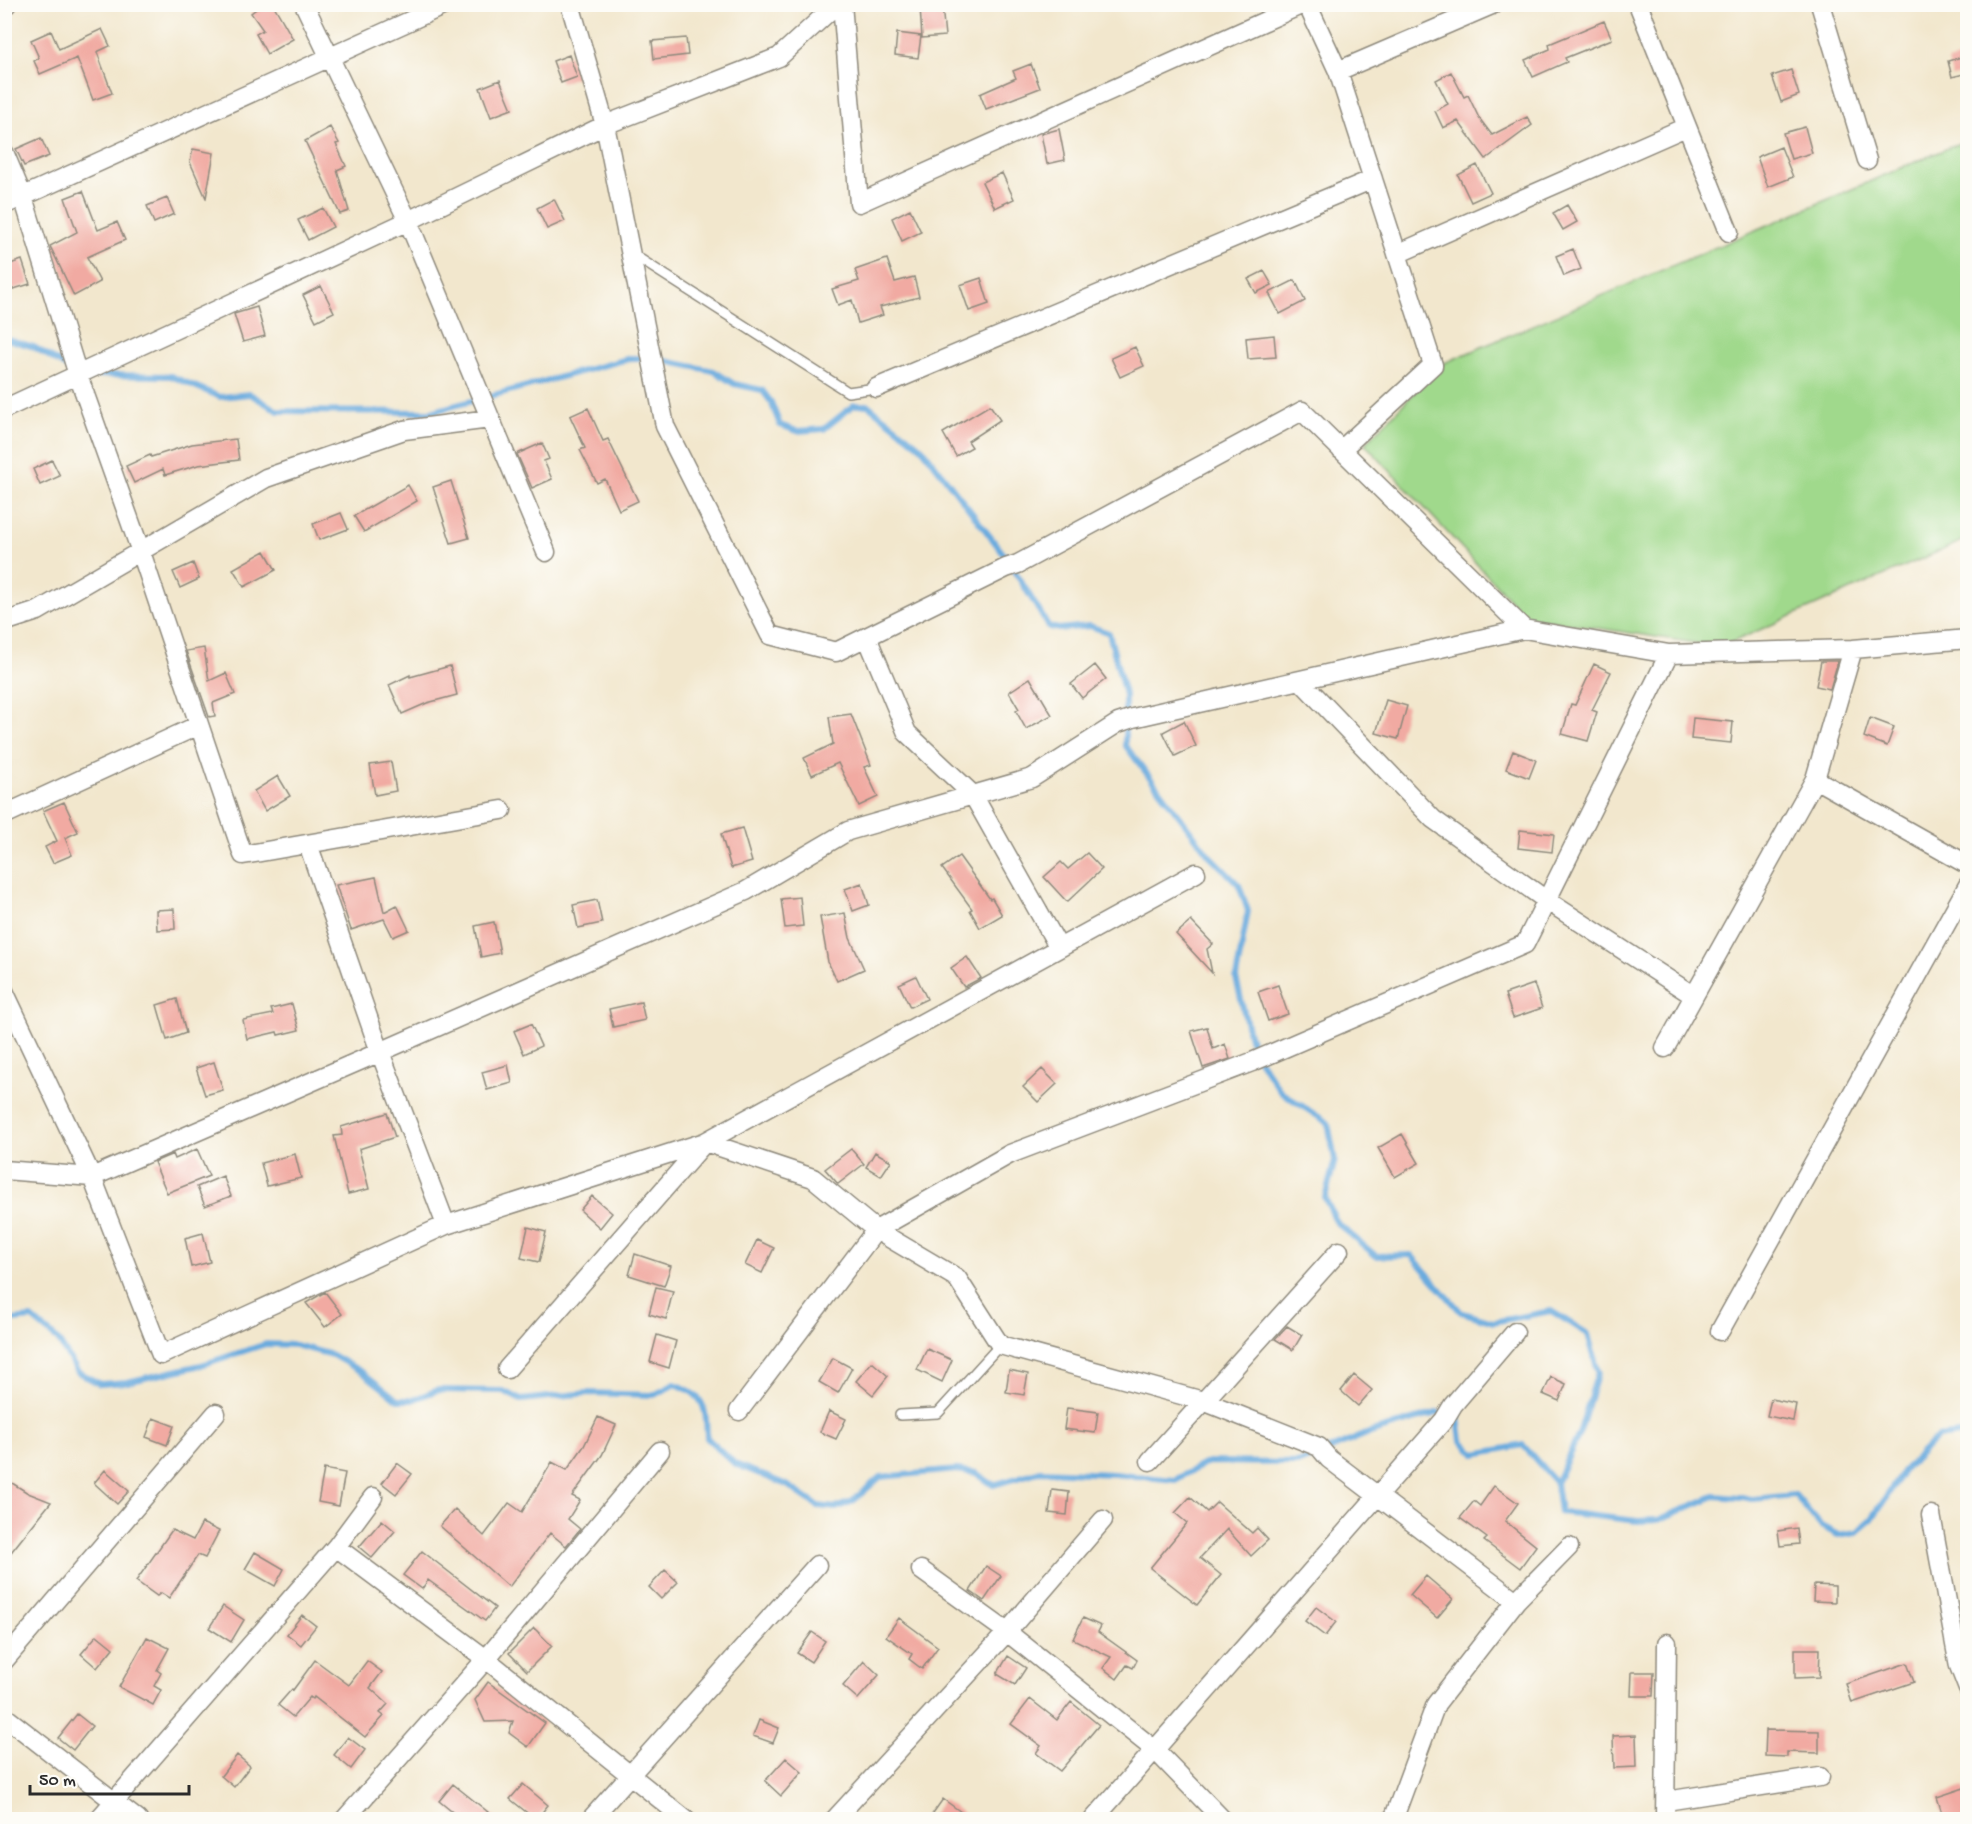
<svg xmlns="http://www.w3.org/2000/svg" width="1972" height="1824" viewBox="0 0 1972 1824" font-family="'Gochi Hand',sans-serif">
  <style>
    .green { fill: #a0d98c; stroke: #66825c; stroke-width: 1.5 }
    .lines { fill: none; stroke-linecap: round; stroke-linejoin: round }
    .stream { stroke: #6aabde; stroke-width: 6 }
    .building { fill: #f1aaa2 }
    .lane-casing { stroke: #8e897c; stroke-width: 12 }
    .street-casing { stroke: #8e897c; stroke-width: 21 }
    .lane { stroke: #fff; stroke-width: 9 }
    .street { stroke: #fff; stroke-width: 18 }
  </style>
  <rect width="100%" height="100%" fill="#fdfcf7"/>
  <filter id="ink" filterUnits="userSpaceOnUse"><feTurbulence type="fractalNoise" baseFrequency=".0167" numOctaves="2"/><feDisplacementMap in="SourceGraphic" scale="12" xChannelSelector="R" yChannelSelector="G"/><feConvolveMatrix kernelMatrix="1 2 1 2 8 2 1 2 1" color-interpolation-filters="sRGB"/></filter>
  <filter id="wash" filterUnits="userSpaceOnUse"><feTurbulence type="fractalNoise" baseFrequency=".008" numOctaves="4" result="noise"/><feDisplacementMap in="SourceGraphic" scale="24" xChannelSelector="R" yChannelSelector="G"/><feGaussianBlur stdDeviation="1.35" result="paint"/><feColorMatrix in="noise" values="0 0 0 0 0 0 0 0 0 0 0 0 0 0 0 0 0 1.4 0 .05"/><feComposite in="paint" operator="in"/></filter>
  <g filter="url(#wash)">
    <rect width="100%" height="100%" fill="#f2e7cd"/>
    <path class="green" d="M1967,140v399l-246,108 -195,-30 -161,-173 77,-80z"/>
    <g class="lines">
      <path class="stream" d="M4,338l30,9 37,23
        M92,375l79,1 49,21 30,-3 28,17 153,1 200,-54h20l63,13 20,13 28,6 9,12 9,23 17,6 27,-2 30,-24h14l54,43 84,109 43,70 10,2 31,-3 19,7 16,62v50l84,110 30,30 9,26 -12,67 17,73 28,41 47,31 7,37 -10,38 12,25 39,33 35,-1 50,57 32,10 58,-11 37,23 10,38 -19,62 -23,49
        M4,1321l28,-3 25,21 21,33 22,12 27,-2 74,-17 65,-21 29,1 37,10 30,17 36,28h14l26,-10 65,1 18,9 67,-7 66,2 21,-11c31,11 31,25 32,54l28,26 52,21 31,21 18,2 17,-7 27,-24 77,-7 19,3 17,12 48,-14 73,3 61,6 33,-18 89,1 72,-30 68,-20 21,5 3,22 14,14 48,-9 33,38 4,29 78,9 20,-1 56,-24 39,3 42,-4 26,31 17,9 19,-3 15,-13 32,-49 33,-33 31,-4"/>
    </g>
    <g id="blocks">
      <path class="building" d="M263,4h10l20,35 -26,15 -11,-20 7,-4 -12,-17z
        M942,6l3,30 -23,2 -2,-31z
        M1604,21l8,18 -47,19 2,4 -34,15 -8,-17 25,-11 -1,-5z
        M102,29l8,17 -13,6 15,41 -19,7 -16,-42 -37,16 -6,-13 5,-3 -8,-18 20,-9 8,18z
        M897,33l24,3 -3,22 -23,-3z
        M686,38l2,17 -34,4 -2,-18z
        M569,55l8,22 -16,6 -8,-22z
        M1968,55v18l-16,4 -4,-16z
        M1031,64l9,24 -54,21 -6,-15 36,-16 -3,-7z
        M1791,70l8,25 -18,7 -9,-26z
        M1451,72l13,25 4,-2 11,23 13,17 35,-18 5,8 -46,34 -28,-38 -15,7 -8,-17 13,-7 -12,-24z
        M500,80l12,29 -21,8 -11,-29z
        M330,127l9,16 -3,1 10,22 -9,4 12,41 -9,3 -35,-73z
        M1805,127l7,26 -21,6 -8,-26z
        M1059,129l6,31 -18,4 -6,-30z
        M41,138l8,18 -25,10 -8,-17z
        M1781,147l12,30 -25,10 -11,-30z
        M193,149l21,4 -8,45 -16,-36z
        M1477,165l14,28 -20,9 -13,-27z
        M1002,173l12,26 -19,9 -13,-26z
        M83,191l15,39 19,-8 8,18 -38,17 13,25 -26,14 -24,-50 27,-14 -12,-34z
        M167,198l7,16 -20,9 -7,-17z
        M554,199l11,22 -18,8 -10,-21z
        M1567,205l10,17 -14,8 -10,-17z
        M323,208l10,19 -25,13 -10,-20z
        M910,209l11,23 -19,9 -10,-23z
        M1573,249l8,20 -17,7 -8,-20z
        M887,259l8,23 19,-5 5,20 -39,10 3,8 -25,8 -6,-23 -14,5 -6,-16 27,-8 -4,-11z
        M22,260l8,24 -26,8v-26z
        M1264,271l8,14 -16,8 -8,-14z
        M981,278l8,26 -20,7 -9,-26z
        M1295,280l10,21 -25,13 -11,-21z
        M321,286l13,26 -18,9 -13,-26z
        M257,307l8,29 -22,6 -9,-28z
        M1274,335l2,22 -28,2 -2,-21z
        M1135,347l9,19 -24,11 -9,-19z
        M990,405l10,15 -32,21 4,6 -16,9 -13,-23z
        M588,408l15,33 5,-2 30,62 -19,9 -14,-31 -8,4 -17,-33 5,-2 -15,-32z
        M236,439l3,21 -41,5 -33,10 -2,-6 -29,14 -8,-17 24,-11 1,2 41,-13z
        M542,443l7,16 -5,2 8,18 -20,9 -15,-34z
        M52,460l8,16 -20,9 -7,-16z
        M451,481l18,57 -18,5 -18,-56z
        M408,485l9,16 -53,31 -10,-16z
        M341,513l7,16 -29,11 -6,-16z
        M265,551l11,19 -32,17 -11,-18z
        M193,563l6,16 -19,9 -7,-16z
        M204,648l5,33 17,-8 9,21 -22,9 2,13 -6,1 -23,-66z
        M1821,661h17l-8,28 -14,-3z
        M1594,664l17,8 -19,38 5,2 -9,29 -26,-7 9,-30 4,1z
        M1095,665l11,14 -24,19 -11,-14z
        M450,666l7,29 -30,8 -25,11 -13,-29 21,-10v2z
        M1030,678l22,37 -26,14 -10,-18 3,-2 -10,-17z
        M1386,700l21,6 -9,33 -22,-6z
        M851,714l20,51 -7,2 14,30 -19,9 -21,-43 -26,12 -8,-17 29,-14 -4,-27z
        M1693,718l40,4 -2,21 -40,-4z
        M1870,718l24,9 -7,19 -23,-9z
        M1184,721l12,25 -21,10 -12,-24z
        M1513,751l23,9 -7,18 -23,-9z
        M391,762l5,29 -21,4 -5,-30z
        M278,776l12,20 -25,15 -11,-20z
        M64,802l14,30 -13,6 7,17 -19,8 -8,-16 12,-6 -14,-30z
        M742,828l10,34 -21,6 -10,-34z
        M1520,830l34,4 -2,18 -34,-4z
        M1087,853l15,16 -35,33 -23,-25 17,-15 7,7z
        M959,856l31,43 2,-1 10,17 -22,13 -10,-18 2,-1 -30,-41z
        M376,877l8,35 13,-7 12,25 -16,7 -9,-18 -33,11 -15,-45z
        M862,883l7,22 -16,6 -8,-22z
        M800,897l3,29 -18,2 -4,-29z
        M597,900l5,23 -24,5 -5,-23z
        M174,909l1,20 -18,1 -1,-20z
        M845,913l5,25 14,31 -27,12 -9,-19 -8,-45z
        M1191,921l22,23 -6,5 5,24 -36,-39z
        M494,922l6,31 -19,4 -6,-31z
        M967,957l14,21 -17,9 -13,-19z
        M916,976l11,23 -17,8 -11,-23z
        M1534,984l8,24 -29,10 -8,-24z
        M1278,985l10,29 -20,7 -10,-29z
        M177,999l9,34 -19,7 -10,-35z
        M641,1002l4,18 -32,7 -4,-18z
        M292,1004l7,26 -21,5 -1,-3 -30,7 -4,-19 30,-6 -2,-5z
        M531,1024l10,22 -17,8 -10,-23z
        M1207,1027l6,22 12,-5 5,15 -27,9 -12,-37z
        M214,1062l9,28 -18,5 -9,-27z
        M508,1065l4,18 -25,7 -5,-18z
        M1042,1069l15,15 -19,18 -15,-15z
        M387,1113l8,24 -36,12 10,40 -21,5 -14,-58 8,-1 -1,-8z
        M1402,1134l17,29 -24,14 -17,-29z
        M197,1149l12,27 -42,17 -13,-31 19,-8 2,5z
        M851,1149l13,15 -26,20 -13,-15z
        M875,1152l16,9 -10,15 -15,-9z
        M295,1154l6,24 -34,8 -6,-23z
        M223,1176l8,20 -26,10 -8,-19z
        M592,1196l20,17 -12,15 -20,-18z
        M528,1227l18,5 -7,30 -18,-4z
        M203,1233l7,29 -19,5 -6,-29z
        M757,1240l17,8 -12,25 -17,-8z
        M635,1254l36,12 -7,20 -35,-11z
        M656,1287l17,4 -7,28 -17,-5z
        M325,1292l17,22 -17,13 -19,-24z
        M1287,1326l15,9 -9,15 -18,-11z
        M657,1335l19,6 -7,27 -19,-6z
        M927,1349l25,11 -10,22 -25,-12z
        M833,1358l19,10 -14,25 -19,-11z
        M872,1362l16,14 -15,19 -17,-14z
        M1009,1370l19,4 -4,21 -18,-3z
        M1354,1375l18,15 -14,16 -17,-15z
        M1551,1377l15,7 -7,17 -16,-7z
        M1771,1399l25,5 -3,17 -26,-5z
        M1067,1408l31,4 -3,21 -31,-4z
        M829,1411l17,8 -10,20 -16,-7z
        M598,1417l18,8 -14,30 -30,41 8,4 -12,19 12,10 -14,17 -16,-13 -41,54 -69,-61 15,-17 29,27 25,-33 13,9 30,-50 15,8 17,-24z
        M153,1418l21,8 -7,19 -21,-8z
        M397,1463l15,11 -16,20 -14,-11z
        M324,1469l21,4 -6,33 -21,-4z
        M105,1470l24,21 -12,13 -23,-21z
        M4,1478l24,15 23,9 -47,59z
        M1494,1486l24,17 -13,18 31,25 -16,22 -36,-27 3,-3 -27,-20 14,-17 6,5z
        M1052,1490l17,2 -2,23 -18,-2z
        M1190,1497l17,15 10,-10 35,31 5,-5 11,12 -17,16 -24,-27 -27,29 21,17 -24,30 -47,-37 37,-45 -12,-10z
        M382,1520l13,11 -23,27 -13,-11z
        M202,1523l17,8 -14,27 -7,-3 -29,43 -8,-5 -4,3 -21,-15 36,-51 21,10z
        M1797,1528l2,16 -19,2 -2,-15z
        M422,1551l73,57 -10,13 -57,-41 -6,9 -19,-14z
        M255,1552l29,17 -9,17 -30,-17z
        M986,1566l15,10 -17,25 -14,-10z
        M665,1570l13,12 -17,17 -12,-12z
        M1426,1576l27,23 -16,19 -27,-23z
        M1814,1585l21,1v16l-22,-1z
        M223,1606l21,14 -13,22 -22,-14z
        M1316,1607l20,15 -11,14 -20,-15z
        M302,1615l14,11 -15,19 -14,-11z
        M899,1618l39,29 -16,22 -13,-10 3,-5 -26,-18z
        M1083,1618l18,8 -3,6 39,28 -4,8 -6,-3 -10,14 -14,-11 8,-11 -38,-18z
        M534,1628l18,18 -25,25 -18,-18z
        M812,1632l13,9 -14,21 -14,-9z
        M97,1635l16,13 -16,20 -16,-14z
        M147,1637l22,11 -12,22 4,3 -7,13 7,4 -8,15 -34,-18z
        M1795,1649h25l-1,28 -24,1z
        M1008,1656l18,12 -11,17 -18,-11z
        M315,1660l34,25 18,-24 15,11 -12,16 18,16 -8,9 4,3 -19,21 -51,-40 -1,2 -3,-2 -17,20 -15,-12 14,-16 1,1z
        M864,1661l15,14 -21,24 -15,-13z
        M1907,1663l7,19 -62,21 -6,-19z
        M1632,1672h22l-1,24h-22z
        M488,1682l57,41 -17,24 -19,-14 4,-12 -28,1 -10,-22z
        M1030,1699l27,21 14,-18 28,23 -39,46 -24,-18 5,-7 -30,-22z
        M77,1714l15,12 -19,24 -15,-12z
        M759,1720l20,8 -6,15 -20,-7z
        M1766,1730l53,1v22l-32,-1v5l-22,-1z
        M1636,1735l1,32 -23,1 -1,-32z
        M348,1737l17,13 -14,19 -17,-14z
        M237,1755l13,11 -16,21 -13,-11z
        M786,1758l16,14 -21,24 -16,-15z
        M453,1784l45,36h-36l-23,-19z
        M523,1784l25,21 -12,15 -26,-21z
        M1964,1788l4,10v22h-24l-7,-23z
        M943,1799l29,21h-44z"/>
    </g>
  </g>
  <g filter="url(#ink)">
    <use href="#blocks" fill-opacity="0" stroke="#8e897c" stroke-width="1.5"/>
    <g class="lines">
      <defs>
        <path id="lane" d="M632,254l216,138 28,-4
          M900,1415l38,-2 62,-68"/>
        <path id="street" d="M304,4l104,217 138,331
          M570,4l35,121 60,301 105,209 66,17 170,-84 12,-4 284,-153 222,218 145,25 184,-5 115,-10
          M842,4l17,199 444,-199
          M1307,4l31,67 95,294 -92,85
          M1638,4l91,228
          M1820,4l47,156
          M4,5l3,-1
          M1338,71l156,-67
          M4,152l19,45 55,178 63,177 102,303 259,-45
          M4,205l443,-201
          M1397,254l289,-127
          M876,388l497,-209
          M4,409l404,-188 197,-96 174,-68 58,-53
          M4,622l34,-11 228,-133 138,-48 86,-11
          M867,637l40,96 66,62 85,151
          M1300,680l133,139 113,81 148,96
          M1815,779l153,86
          M4,815l195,-90
          M308,844l72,208 66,173
          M4,991l88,186 69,178 285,-130 259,-83 491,-269
          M1665,1048l150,-269 38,-130
          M4,1170l88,7 288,-125 366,-161 102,-60 184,-53 86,-55 15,-5 391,-89
          M1720,1331l248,-446
          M507,1369l198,-227 108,36 63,52 81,48 43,67 203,56 116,46 10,12 187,142
          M739,1411l137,-181 134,-76 242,-92 273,-118 144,-290
          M1150,1461l189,-210
          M1931,1515l28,151 9,23
          M336,1547l150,112 200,161
          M921,1570l86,62 148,118 68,70
          M4,1661l212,-248
          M4,1716l134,104
          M1666,1801l154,-24
          M98,1820l238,-273 37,-50
          M344,1820l142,-161 174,-208
          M590,1820l227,-255
          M834,1820l173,-188 96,-112
          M1093,1820l351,-400 9,-15 62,-73
          M1393,1820l43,-116 80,-103 53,-54
          M1665,1820l2,-177"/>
      </defs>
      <use href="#lane" class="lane-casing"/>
      <use href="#street" class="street-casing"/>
      <use href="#lane" class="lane"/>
      <use href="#street" class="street"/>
    </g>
  </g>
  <rect width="1972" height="1824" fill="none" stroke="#fdfcf7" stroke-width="24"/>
  <path d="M30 1785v9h159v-9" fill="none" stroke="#2b2b2b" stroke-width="3"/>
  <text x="39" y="1785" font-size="18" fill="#2b2b2b" stroke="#fdfcf7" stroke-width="4.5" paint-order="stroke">50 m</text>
</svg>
